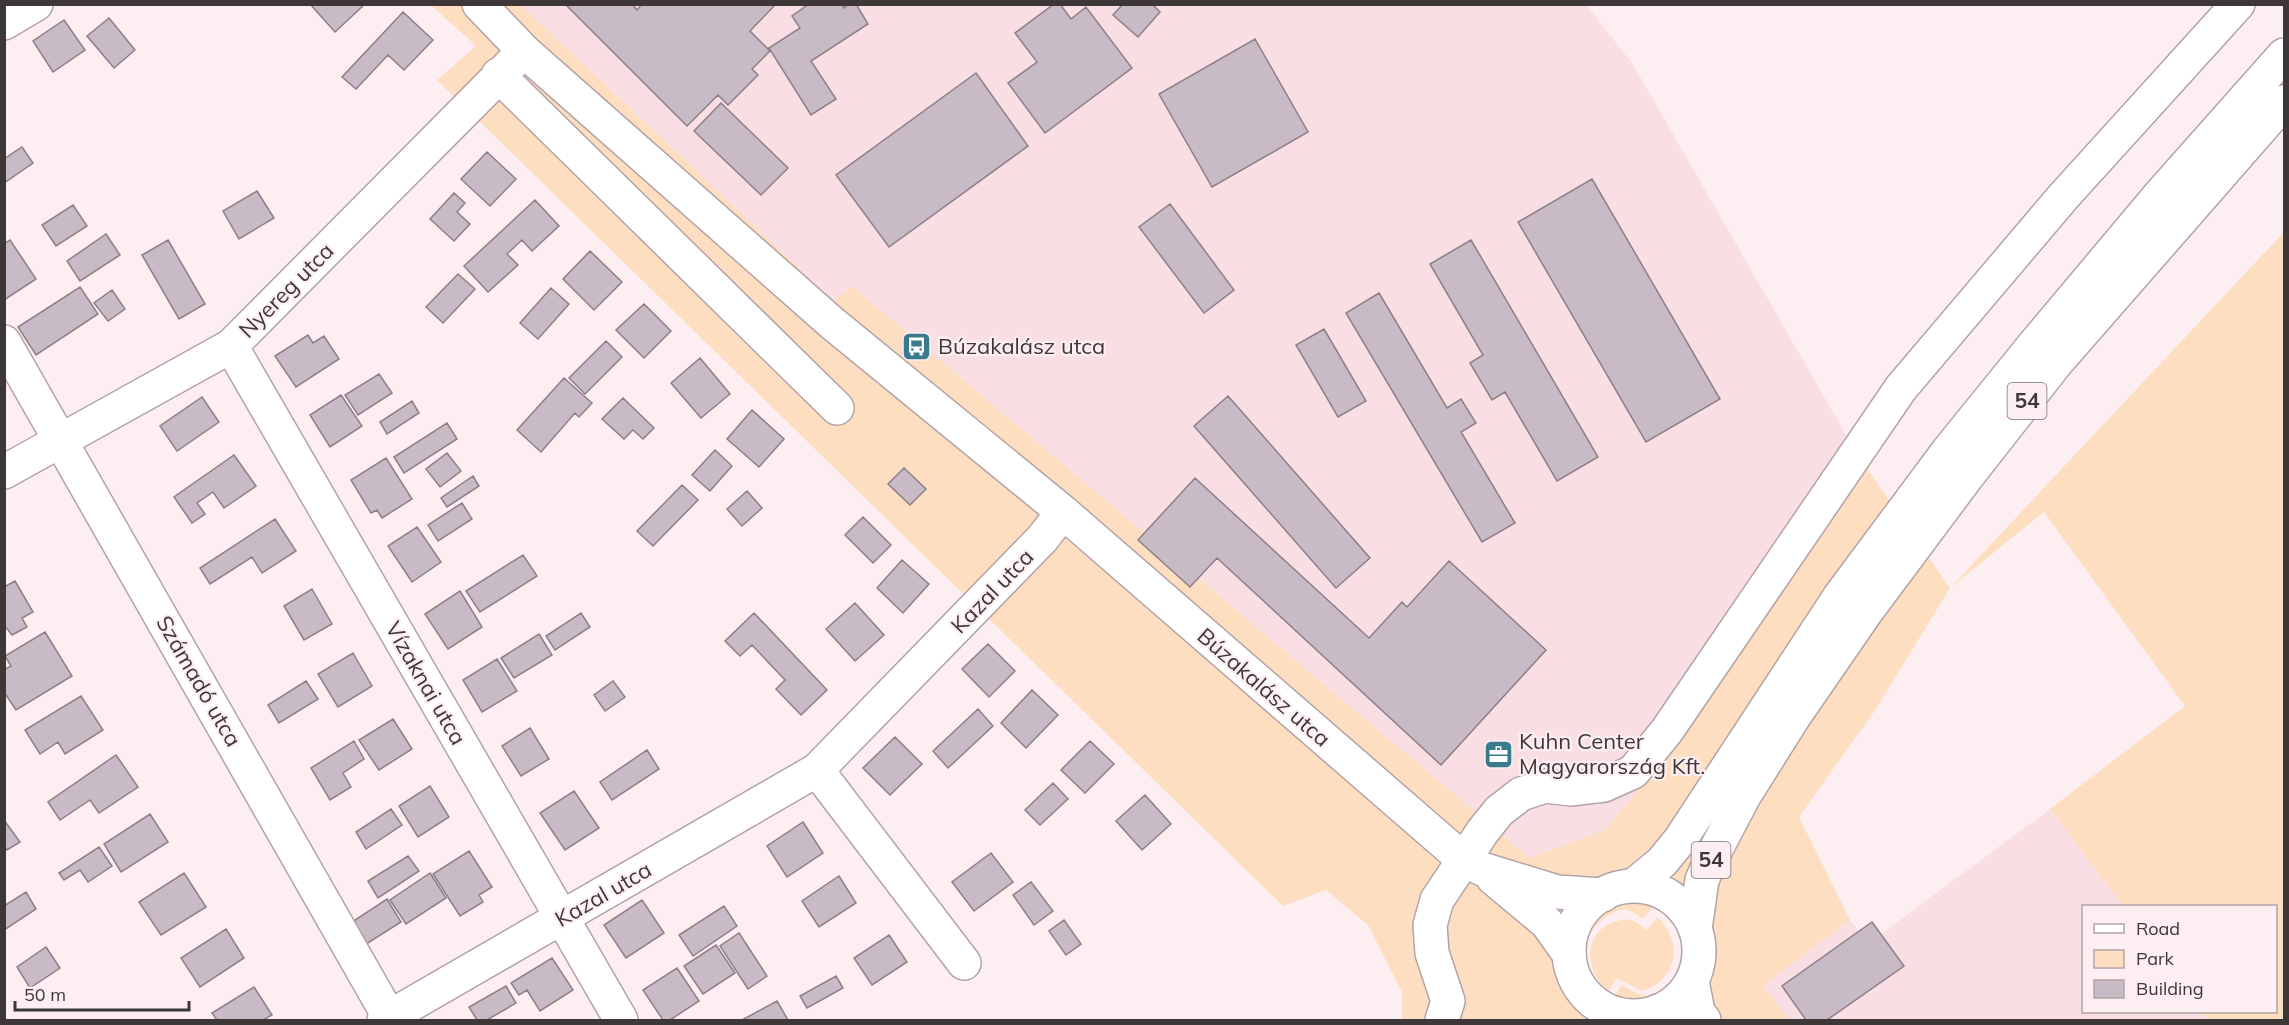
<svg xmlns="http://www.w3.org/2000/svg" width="2289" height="1025" viewBox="0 0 2289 1025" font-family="Mulish,sans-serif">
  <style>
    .built { fill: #f9dfe3 }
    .green { fill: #fddec1; fill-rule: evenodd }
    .building { fill: #c9bbc5; stroke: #8c7f88; stroke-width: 1.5 }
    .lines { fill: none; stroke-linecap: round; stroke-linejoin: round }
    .minor-casing { stroke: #b4a3a6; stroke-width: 36 }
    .major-casing { stroke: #b4a3a6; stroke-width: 36 }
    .minor { stroke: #fff; stroke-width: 33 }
    .major { stroke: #fff; stroke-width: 33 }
    .labels { text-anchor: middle; stroke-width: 4.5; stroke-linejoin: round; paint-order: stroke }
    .shield { fill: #fdeff1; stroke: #776e70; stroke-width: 1.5 }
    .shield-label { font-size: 21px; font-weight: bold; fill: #3e3738 }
    .street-label { font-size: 22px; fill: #3e3738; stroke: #fdeff1 }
    .poi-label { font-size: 22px; fill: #3e3738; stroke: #fdeff1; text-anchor: start }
  </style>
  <rect width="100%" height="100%" fill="#fdeff1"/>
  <path class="built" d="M521,5h1066l47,61 223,388 -192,302 -58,73 -77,29 -678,-572 -18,15z
    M2050,809l73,97h-39v106h118l6,8h-419l-26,-34 87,-66 19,23z"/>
  <path class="green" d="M431,5h90l313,296 18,-15 678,572 77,-29 58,-73 192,-302 93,134 334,-356v788h-76l-6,-8h74v-106h-153l-73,-97 135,-103 -141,-194 -94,76 -74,121 -77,108 51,103 -87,66 26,34h-387v-28l-34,-67 -42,-35 -43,16 -846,-826 39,-34zM1655,905c28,19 40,59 9,82 -6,5 -13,9 -21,8 -7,-1 -15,-7 -22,-10l-8,15c-32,-16 -39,-66 -4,-85 5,-3 12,-6 18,-5 5,1 12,6 16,9z
    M1657,917c27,24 21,63 -15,74l-26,-13 -7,13c-26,-18 -27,-61 8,-70 4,-1 10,-2 14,-1 5,1 11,7 16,10z"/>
  <path class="building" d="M310,4h55l-30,28z
    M565,4h67l5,6 5,-6h134l-26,27 20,20 -18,18 6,6 -30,30 -10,-10 -31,31z
    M809,4h33l2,4 5,-4h7l12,20 -57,37 25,38 -25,16 -42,-67 31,-20 -8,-12z
    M1054,4h6l11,15 15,-12 46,61 -87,65 -37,-50 29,-21 -22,-29z
    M1123,4h29l8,8 -22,25 -25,-22z
    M403,12l30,28 -29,30 -16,-15 -32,34 -14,-12z
    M109,18l26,32 -21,18 -27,-32z
    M64,20l21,30 -32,22 -20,-31z
    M1255,39l53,93 -96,55 -53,-93z
    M976,73l52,73 -139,101 -53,-72z
    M721,103l67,65 -27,27 -67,-64z
    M22,147l11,16 -29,20v-24z
    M487,152l29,27 -26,27 -29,-27z
    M1592,179l128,220 -74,43 -128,-220z
    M257,191l17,27 -35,21 -16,-28z
    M454,193l11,10 -8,9 13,12 -16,17 -24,-22z
    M535,200l24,26 -27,25 -10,-11 -15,14 11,11 -30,27 -24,-26z
    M1170,204l64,86 -30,23 -65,-86z
    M73,205l14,21 -31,20 -14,-21z
    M106,234l14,21 -40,26 -13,-20z
    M10,240l26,39 -32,21v-56z
    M168,240l37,64 -26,15 -37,-64z
    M1471,240l127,217 -41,24 -52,-89 -13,8 -22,-37 13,-8 -53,-91z
    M590,251l32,31 -28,28 -31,-31z
    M458,274l17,15 -32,34 -17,-16z
    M80,287l18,27 -62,41 -18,-28z
    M551,288l18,16 -31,35 -18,-16z
    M112,290l13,19 -17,12 -14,-18z
    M1379,293l68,115 14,-9 15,24 -15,9 54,91 -33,19 -136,-229z
    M644,304l27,27 -27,27 -28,-28z
    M1324,329l42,72 -28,16 -42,-72z
    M308,335l5,8 11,-7 15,23 -43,28 -21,-31z
    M606,341l16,16 -37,37 -16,-16z
    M700,358l30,36 -29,24 -30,-35z
    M379,374l13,19 -34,22 -13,-20z
    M564,378l28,25 -13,14 -4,-4 -34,39 -24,-22z
    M341,395l21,31 -32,21 -20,-32z
    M1228,396l142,162 -34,30 -142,-162z
    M202,397l17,25 -42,29 -17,-25z
    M623,398l31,30 -11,11 -10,-9 -9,9 -22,-20z
    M412,401l7,12 -32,21 -7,-12z
    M752,410l32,29 -25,28 -32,-28z
    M447,423l10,16 -53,34 -10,-16z
    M715,450l17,16 -22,25 -18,-16z
    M447,453l14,18 -21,16 -14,-18z
    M234,455l22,31 -32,22 -11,-16 -16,11 8,11 -13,9 -18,-26z
    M386,458l26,41 -30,19 -5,-8 -6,3 -20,-33z
    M904,468l22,21 -16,16 -22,-21z
    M473,476l6,10 -32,21 -6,-9z
    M1195,478l174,160 33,-36 5,5 42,-46 97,89 -105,115 -224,-207 -27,29 -52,-47z
    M682,485l16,15 -45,46 -16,-15z
    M747,491l15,17 -20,18 -15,-17z
    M462,503l10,16 -34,22 -10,-16z
    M863,517l28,28 -18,18 -28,-28z
    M275,519l21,32 -34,22 -10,-16 -42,27 -10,-16z
    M417,527l24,35 -29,20 -24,-36z
    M523,555l14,21 -57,36 -14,-21z
    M902,560l27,24 -26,29 -26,-25z
    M15,581l18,31 -11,6 5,9 -15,8 -8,-10v-38z
    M312,589l20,35 -28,16 -20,-34z
    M460,591l22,36 -34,22 -23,-35z
    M855,603l29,32 -29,26 -29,-32z
    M581,613l9,14 -35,23 -9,-14z
    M754,613l73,77 -26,25 -25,-26 9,-9 -33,-35 -12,11 -15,-15z
    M45,632l27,44 -56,34 -12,-18v-22l7,-4 -6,-10z
    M539,634l13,21 -38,23 -13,-20z
    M988,644l27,27 -26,26 -27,-28z
    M353,653l19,33 -34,21 -20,-33z
    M497,659l20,32 -35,21 -19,-32z
    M306,681l12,18 -39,24 -11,-18z
    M613,681l12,16 -20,14 -11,-16z
    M1032,690l26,25 -32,33 -25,-25z
    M81,696l22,34 -38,24 -7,-12 -18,12 -15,-24z
    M978,709l15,17 -45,42 -15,-17z
    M393,719l19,30 -33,21 -20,-30z
    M530,728l19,31 -28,17 -19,-30z
    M895,737l27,27 -32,31 -27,-27z
    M354,741l10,18 -21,14 8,14 -21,13 -19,-32z
    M1090,741l24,23 -29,29 -24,-23z
    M647,750l12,19 -47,31 -12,-18z
    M116,755l22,32 -39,26 -9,-13 -30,20 -12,-18z
    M1053,783l15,16 -28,26 -15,-15z
    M430,786l19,31 -31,20 -19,-31z
    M574,791l25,37 -34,22 -25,-37z
    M1145,795l26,29 -29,26 -26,-29z
    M391,809l11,16 -36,24 -10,-17z
    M150,814l18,28 -47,30 -17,-28z
    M4,820l16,22 -13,8 -3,-4z
    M803,822l20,31 -36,24 -20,-31z
    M99,847l13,19 -24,16 -8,-12 -16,10 -5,-7z
    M469,851l23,36 -13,8 4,7 -23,14 -27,-42z
    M991,853l22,29 -39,29 -22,-29z
    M408,856l11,15 -41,27 -10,-17z
    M184,873l22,34 -45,28 -22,-33z
    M430,873l16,25 -40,26 -16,-24z
    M839,876l17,27 -37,24 -17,-26z
    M1031,882l22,29 -19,14 -21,-30z
    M26,892l10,17 -32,21v-24z
    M387,899l14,23 -41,26 -14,-22z
    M642,900l22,33 -38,25 -22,-33z
    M724,906l13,20 -44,30 -14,-21z
    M1064,920l17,24 -15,11 -17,-24z
    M1872,922l32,44 -77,54h-21l-24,-34z
    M226,929l18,29 -44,29 -19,-29z
    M739,933l28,43 -19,13 -28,-43z
    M889,935l18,27 -35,23 -18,-27z
    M716,945l19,28 -32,21 -19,-28z
    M46,947l14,21 -30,20 -13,-21z
    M552,958l21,32 -33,21 -13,-21 -8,5 -8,-12z
    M677,968l22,33 -29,19h-7l-20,-30z
    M836,976l7,12 -36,20 -7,-12z
    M506,986l10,17 -29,17h-10l-8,-13z
    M254,987l18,28 -9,5h-46l-5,-7z
    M777,1001l11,19h-46z"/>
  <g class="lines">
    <defs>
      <path id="minor" d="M479,4l45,47 308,272 231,189 401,348 18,9 75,23 46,3
        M4,23l32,-19
        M498,75l339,333
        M4,342l387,678
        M231,346l390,674
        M4,472l227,-126 293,-295
        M817,770l147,193
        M1493,878l54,45 22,31
        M1692,981l6,31 6,8
        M1658,1011l9,9
        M384,1020l433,-250 225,-231 21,-27
        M1442,1020l6,-19 -16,-48 -2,-28 7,-25 46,-69 16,-20 22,-17 24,-8 25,3 34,-4 29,-13 33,-40 235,-344 162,-191 175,-193"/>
      <path id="major" d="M1633,886l29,-24 18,-22 160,-244 108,-145 85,-105 125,-149 126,-142
        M1569 951a65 65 0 1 1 130 0a65 65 0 1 1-130 0Z
        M1695,929l7,-49 11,-25 31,-59 49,-78 73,-106 100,-134 90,-115 228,-261"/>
    </defs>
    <use href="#minor" class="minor-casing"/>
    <use href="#major" class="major-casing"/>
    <use href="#minor" class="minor"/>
    <use href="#major" class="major"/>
  </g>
  <defs>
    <symbol id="bus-square" viewBox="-11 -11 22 22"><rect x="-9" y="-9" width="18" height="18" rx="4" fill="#397a8d" stroke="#fdeff1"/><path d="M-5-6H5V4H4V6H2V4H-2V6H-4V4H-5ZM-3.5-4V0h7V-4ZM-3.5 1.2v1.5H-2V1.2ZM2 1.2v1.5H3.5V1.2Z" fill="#fff"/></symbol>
    <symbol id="office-square" viewBox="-11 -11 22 22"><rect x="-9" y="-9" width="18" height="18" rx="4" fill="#397a8d" stroke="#fdeff1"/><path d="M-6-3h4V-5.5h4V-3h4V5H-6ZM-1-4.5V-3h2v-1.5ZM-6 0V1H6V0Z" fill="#fff"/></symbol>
  </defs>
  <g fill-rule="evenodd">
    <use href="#bus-square" x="900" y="330" width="33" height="33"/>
    <use href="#office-square" x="1482" y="738" width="33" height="33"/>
  </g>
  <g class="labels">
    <g class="shield">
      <rect x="2007.5" y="383" width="39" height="36" rx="4.5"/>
      <rect x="1691.5" y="842" width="39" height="36" rx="4.5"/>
    </g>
    <g class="shield-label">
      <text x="2027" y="408">54</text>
      <text x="1711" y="867">54</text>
    </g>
    <g class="street-label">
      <text transform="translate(286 290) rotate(-45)" y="8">Nyereg utca</text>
      <text transform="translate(992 591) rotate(-46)" y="8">Kazal utca</text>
      <text transform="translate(199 681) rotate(60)" y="8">Számadó utca</text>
      <text transform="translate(426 683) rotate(60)" y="8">Vízaknai utca</text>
      <text transform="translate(1264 687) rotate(41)" y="8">Búzakalász utca</text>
      <text transform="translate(603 894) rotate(-30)" y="8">Kazal utca</text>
    </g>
    <g class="poi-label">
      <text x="938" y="354">Búzakalász utca</text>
      <text x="1519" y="749">Kuhn Center<tspan x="1519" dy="25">Magyarország Kft.</tspan></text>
    </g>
  </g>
  <rect width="2289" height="1025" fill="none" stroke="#3e3738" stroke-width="12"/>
  <rect x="2082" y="905" width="195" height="108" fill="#fdeff1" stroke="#b1a5a7" stroke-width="1.5"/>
  <rect x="2094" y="924" width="30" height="9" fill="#ffffff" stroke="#b1a5a7" stroke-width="1.5"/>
  <text x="2136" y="935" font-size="18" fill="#3e3738">Road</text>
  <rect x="2094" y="950" width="30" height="18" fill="#fddec1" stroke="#b1a5a7" stroke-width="1.5"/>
  <text x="2136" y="965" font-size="18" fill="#3e3738">Park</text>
  <rect x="2094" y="980" width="30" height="18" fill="#c9bbc5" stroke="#b1a5a7" stroke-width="1.5"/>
  <text x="2136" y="995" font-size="18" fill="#3e3738">Building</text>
  <path d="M15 1001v9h174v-9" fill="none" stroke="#3e3738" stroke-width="3"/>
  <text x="24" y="1001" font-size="18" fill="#3e3738" stroke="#fdeff1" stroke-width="4.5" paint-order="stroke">50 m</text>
</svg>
